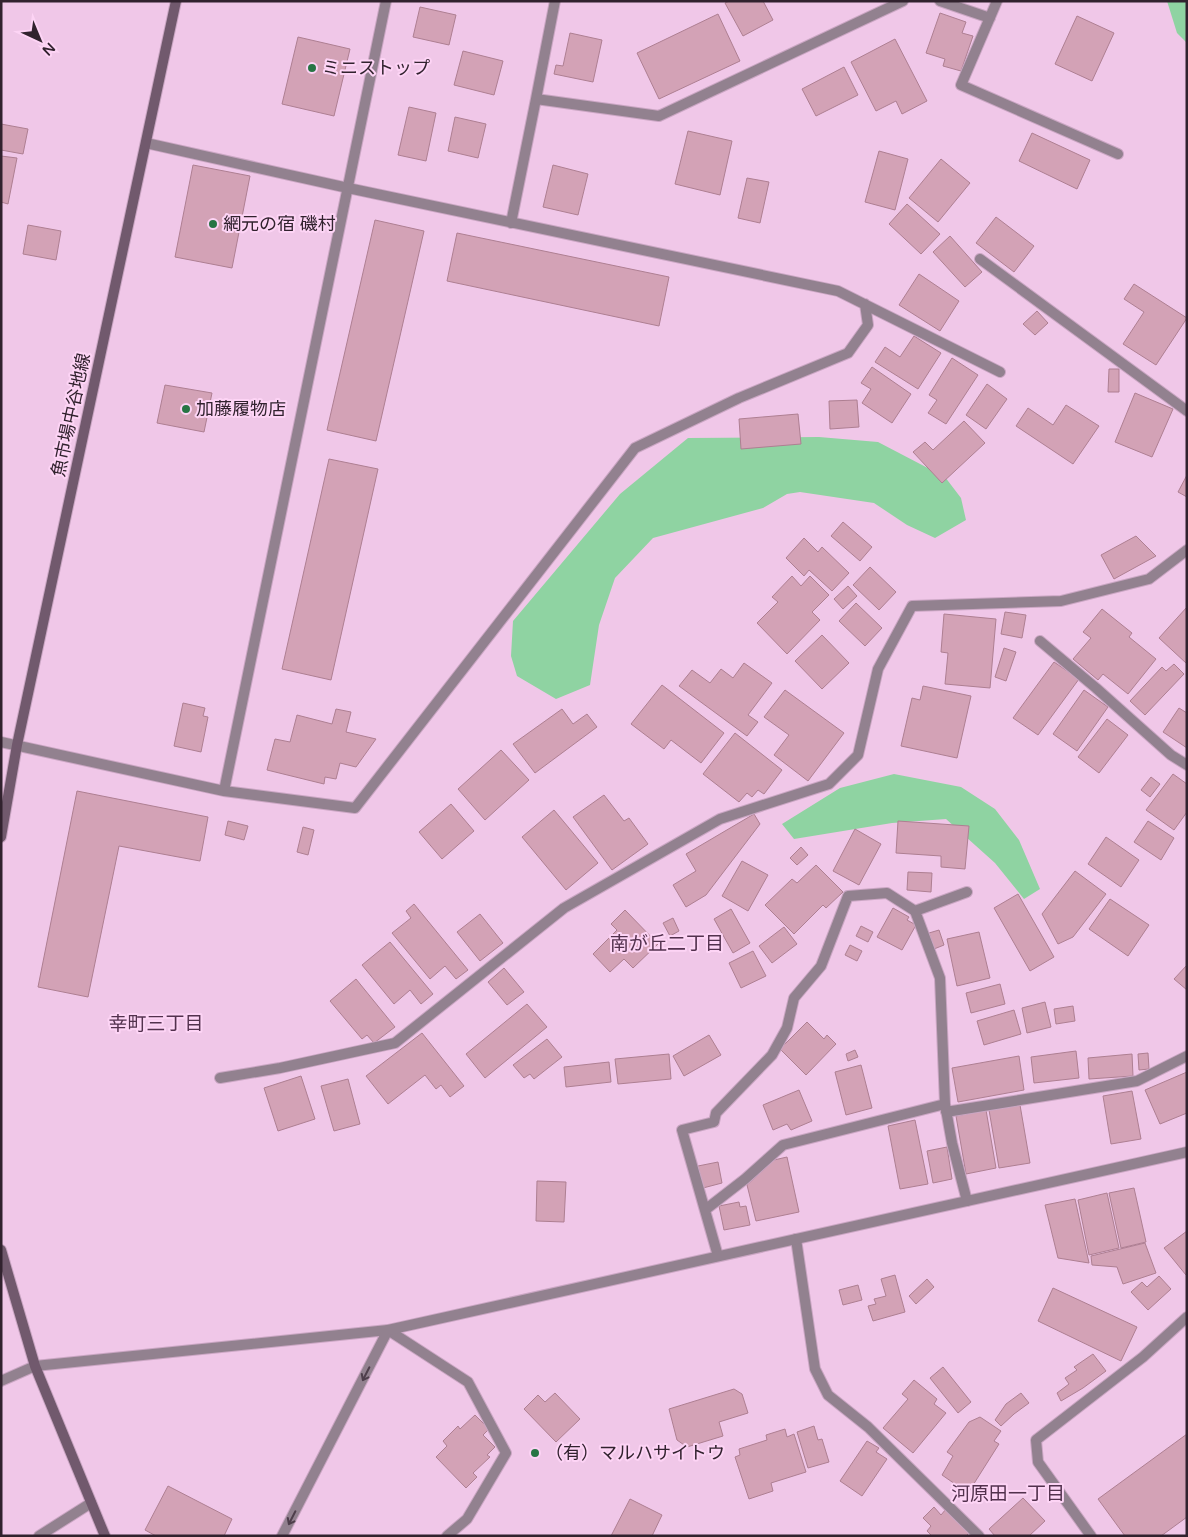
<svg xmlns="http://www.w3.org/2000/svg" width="1188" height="1537" viewBox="0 0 1188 1537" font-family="'Varela Round','Noto Sans JP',sans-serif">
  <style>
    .green { fill: #8fd3a2 }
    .building { fill: #d3a2b6; stroke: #ae7f92 }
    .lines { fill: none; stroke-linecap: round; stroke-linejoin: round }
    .lane-casing { stroke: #caa6c3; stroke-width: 12 }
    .street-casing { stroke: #caa6c3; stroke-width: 12 }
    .secondary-casing { stroke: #caa6c3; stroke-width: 12 }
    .lane { stroke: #92818f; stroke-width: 10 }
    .street { stroke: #92818f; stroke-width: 10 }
    .secondary { stroke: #71596d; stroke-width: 10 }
    .oneway { stroke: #4e3e4b }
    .poi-dot { fill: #277544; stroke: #fdd4f5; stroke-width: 2 }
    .labels { text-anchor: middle; stroke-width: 4; stroke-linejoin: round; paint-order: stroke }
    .poi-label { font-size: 18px; fill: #31222e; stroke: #fdd4f5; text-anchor: start }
    .street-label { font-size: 18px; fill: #31222e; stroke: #fdd4f5 }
    .neighbourhood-label { font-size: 19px; fill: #52314d; stroke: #fdd4f5 }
  </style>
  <rect width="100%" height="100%" fill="#f0c7e8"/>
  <path class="green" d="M1167,1h20v42l-10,-10z
    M819,437l59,5 67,35 16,21 5,22 -31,18 -28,-13 -33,-22 -74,-11 -13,2 -24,14 -110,30 -38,40 -16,47 -9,60 -34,14 -39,-23 -6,-20 2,-35 107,-127 68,-56z
    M894,774l67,13 34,22 24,31 21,49 -16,10 -29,-36 -49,-44 -54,4 -98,16 -12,-15 58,-36z"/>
  <path class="building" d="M729,1h34l10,19 -30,16 -18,-33z
    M420,7l36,8 -7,30 -36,-8z
    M940,13l26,9 -4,11 11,3 -12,35 -18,-5 2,-7 -19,-6z
    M718,14l22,47 -81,38 -22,-46z
    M1077,16l37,17 -22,48 -37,-17z
    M570,33l32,7 -9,42 -39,-8 2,-9 7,1z
    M298,37l52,12 -16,67 -52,-12z
    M895,39l32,62 -25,13 -6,-13 -20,10 -25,-49z
    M463,51l40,10 -9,34 -40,-10z
    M844,67l14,28 -42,21 -14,-27z
    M409,107l27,6 -10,48 -28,-6z
    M455,117l31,7 -8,34 -30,-7z
    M1,124l27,5 -5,25 -22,-4z
    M688,131l44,10 -12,54 -45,-11z
    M1032,133l58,27 -13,29 -58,-28z
    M879,151l29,8 -13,51 -30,-8z
    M1,156l16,2 -9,46 -7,-2z
    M941,159l29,24 -32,39 -29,-24z
    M193,165l57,11 -18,92 -57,-11z
    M553,165l35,9 -10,41 -35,-8z
    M747,178l22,4 -9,41 -22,-5z
    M907,204l33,30 -19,20 -32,-30z
    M996,217l38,29 -20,26 -38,-29z
    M375,220l49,11 -48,210 -49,-11z
    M28,225l33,6 -5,29 -33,-6z
    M457,233l212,44 -10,49 -212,-45z
    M950,236l32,36 -17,15 -32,-35z
    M919,274l40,27 -19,30 -41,-26z
    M1134,284l53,34 -31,47 -33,-21 21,-32 -20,-13z
    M1037,311l11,12 -13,12 -12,-11z
    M914,336l27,17 -23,36 -43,-27 10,-15 15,10z
    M952,358l26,17 -32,49 -18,-11 9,-13 -8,-5z
    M872,367l39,27 -19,29 -30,-20 9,-14 -10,-6z
    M1109,369h10v23h-11z
    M987,384l20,15 -21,30 -20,-14z
    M165,385l47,8 -8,39 -47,-9z
    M1135,393l38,16 -21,48 -37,-15z
    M857,400l2,27 -29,2 -1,-28z
    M1066,405l33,21 -26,38 -57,-38 12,-18 25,17z
    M798,414l3,30 -60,5 -2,-30z
    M964,421l21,22 -43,40 -29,-31 12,-10 8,8z
    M329,459l49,10 -47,211 -49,-11z
    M1187,475v22l-9,-5z
    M843,522l29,25 -12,14 -29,-25z
    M1136,536l20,20 -42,23 -13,-24z
    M804,538l14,14 4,-5 27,26 -17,18 -23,-21 -5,6 -18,-18z
    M870,567l26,25 -17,18 -26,-25z
    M792,576l9,10 9,-10 19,19 -17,17 8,8 -33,34 -30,-31 21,-21 -6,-5z
    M848,586l9,10 -14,13 -9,-10z
    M856,603l26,25 -17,18 -26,-25z
    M1187,607v55l-1,1 -27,-25z
    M1102,609l30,24 -3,4 27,22 -28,35 -25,-20 -5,6 -25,-21 18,-21 -8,-6z
    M1005,612l21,3 -4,23 -21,-4z
    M944,614l52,5 -6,69 -45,-4 3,-31 -7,-1z
    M822,635l27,28 -27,26 -27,-28z
    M1004,648l12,4 -10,29 -11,-4z
    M1054,662l25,17 -41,56 -25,-17z
    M744,663l28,20 -24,32 10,7 -11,14 -68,-50 13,-16 18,13 11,-14 12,9z
    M1174,664l10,10 -39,41 -15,-14 32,-34 4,4z
    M662,685l62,48 -23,30 -30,-23 -7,9 -33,-25z
    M923,686l48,10 -14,62 -56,-12 11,-48 8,2z
    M785,690l59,43 -36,48 -34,-26 15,-20 -25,-18z
    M1084,690l24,17 -31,44 -24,-17z
    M183,703l22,5 -2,8 5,1 -7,35 -27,-6z
    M1179,708l8,5v35l-24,-16z
    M336,709l15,3 -5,20 30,7 -20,28 -16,-4 -4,16 -11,-2 -1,7 -57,-14 8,-31 15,3 7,-27 35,9z
    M562,709l11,15 14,-10 10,13 -62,46 -22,-29z
    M1107,719l21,16 -29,38 -21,-16z
    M735,733l47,37 -18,24 -6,-4 -6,7 -5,-4 -8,9 -36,-28z
    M501,750l28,30 -44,40 -27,-31z
    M1173,774l14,10v28l-13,18 -28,-20z
    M1151,777l9,7 -10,13 -9,-7z
    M77,791l131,26 -8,44 -81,-15 -31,151 -50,-10z
    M604,795l20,26 5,-3 19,26 -36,26 -39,-53z
    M451,804l23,27 -32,28 -23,-27z
    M554,810l44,53 -32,27 -44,-53z
    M754,814l6,10 -54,71 -20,12 -13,-22 23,-14 -10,-17z
    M228,821l20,5 -4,14 -19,-5z
    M898,821l71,5 -4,43 -24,-2v-11l-45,-3z
    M1148,821l26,17 -13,22 -27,-18z
    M303,827l11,3 -6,25 -11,-3z
    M855,829l26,15 -22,41 -26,-14z
    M1106,837l33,23 -18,27 -33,-23z
    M801,847l7,8 -11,10 -7,-7z
    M742,861l26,14 -20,36 -26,-15z
    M816,865l27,27 -17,16 -3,-3 -29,29 -29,-29 27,-26 5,4z
    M1075,871l31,23 -33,43 -15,7 -16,-30z
    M908,872l24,1 -1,19 -24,-2z
    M1018,894l36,63 -24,14 -36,-63z
    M1110,899l39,26 -21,31 -39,-27z
    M414,904l54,66 -12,9 -11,-13 -15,13 -38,-46 19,-15 -5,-7z
    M893,908l16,9 -2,3 9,5 -14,25 -25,-13z
    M731,909l19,34 -17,10 -19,-34z
    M625,910l33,34 -25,24 -9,-9 -14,13 -17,-18 24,-24 -6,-6z
    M480,914l23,29 -23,18 -23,-29z
    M673,918l6,13 -9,5 -7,-13z
    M861,926l12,6 -5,10 -12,-6z
    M784,927l13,17 -25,19 -13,-17z
    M939,930l5,15 -10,4 -5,-16z
    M979,932l11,46 -33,8 -10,-47z
    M390,942l43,52 -12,10 -11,-14 -16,14 -32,-39z
    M850,945l12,6 -5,10 -12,-6z
    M753,951l13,25 -25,12 -12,-25z
    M1187,965v25l-13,-11z
    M504,968l20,24 -17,13 -19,-23z
    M356,979l39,48 -21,16 -7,-8 -5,4 -32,-38z
    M1000,984l5,20 -34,9 -5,-20z
    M1045,1002l6,25 -24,6 -5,-25z
    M527,1004l20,23 -62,51 -19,-24z
    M1073,1006l2,15 -19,3 -2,-15z
    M1014,1010l7,24 -37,11 -7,-24z
    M807,1022l17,17 3,-4 9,9 -30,31 -26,-26z
    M422,1033l42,53 -14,11 -9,-12 -5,4 -11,-14 -37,29 -22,-28z
    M709,1035l12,20 -37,21 -11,-20z
    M547,1039l15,18 -28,22 -4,-5 -6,4 -11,-13z
    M855,1050l3,7 -10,4 -2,-7z
    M1076,1051l3,27 -45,5 -3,-26z
    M1148,1053l1,16 -10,1 -1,-16z
    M669,1054l2,25 -53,5 -3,-25z
    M1132,1054l1,22 -44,3 -1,-21z
    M1019,1056l5,34 -66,12 -6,-34z
    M609,1062l2,20 -45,5 -2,-20z
    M861,1065l11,43 -26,7 -11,-43z
    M1187,1072v41l-27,11 -15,-34z
    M301,1076l14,43 -37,12 -14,-43z
    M348,1079l12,45 -26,7 -13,-45z
    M799,1090l13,31 -21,9 -4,-6 -14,6 -10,-25z
    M1132,1091l9,48 -30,5 -8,-48z
    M1020,1105l10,58 -31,5 -10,-58z
    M986,1110l10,58 -30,6 -10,-58z
    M915,1120l13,64 -28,5 -12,-63z
    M947,1147l5,32 -19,4 -6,-32z
    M787,1157l12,55 -43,9 -9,-36 27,-25z
    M718,1162l4,21 -19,5 -5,-22z
    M537,1181l29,1 -2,40 -28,-1z
    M1134,1188l12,54 -25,6 -12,-55z
    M1107,1193l12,55 -30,7 -11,-55z
    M1075,1199l12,55 2,9 -31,-5 -13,-53z
    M739,1202l1,5 6,-1 4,19 -26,5 -5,-24z
    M1187,1231v43l-1,1 -22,-27z
    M1145,1243l11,30 -33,11 -6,-17 -25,-2 -1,-9z
    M895,1275l10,37 -32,9 -5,-15 8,-2 -2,-5 12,-3 -5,-17z
    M1159,1276l12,13 -23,21 -17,-18 11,-10 5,5z
    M927,1279l7,8 -18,17 -7,-8z
    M858,1285l4,15 -19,5 -4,-15z
    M1053,1288l84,39 -16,34 -83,-40z
    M1093,1354l13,17 -23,17 -22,13 -4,-8 12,-9 -4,-6 12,-8 -3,-3z
    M943,1367l28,35 -13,11 -28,-35z
    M914,1380l23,19 -3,5 12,9 -33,40 -30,-25 25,-29 -6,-5z
    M734,1389l8,5 6,19 -29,9 4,14 -36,11 -10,-7 -8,-31z
    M555,1393l25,26 -24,23 -32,-33 14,-14 7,7z
    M1021,1393l8,10 -15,11 -13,12 -6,-6 11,-16z
    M475,1415l14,14 -6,6 12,12 -8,8 3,2 -17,16 4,4 -11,11 -30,-31 11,-11 -4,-5 15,-15 2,3z
    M980,1417l21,14 -7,10 5,3 -31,49 -26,-18 11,-19 -6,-4 22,-30z
    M814,1426l4,14 4,-1 7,23 -21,6 -11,-36z
    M785,1429l2,8 7,-3 12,38 -35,11 2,8 -24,8 -14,-42 5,-2 -1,-6 28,-9 -1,-5z
    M1187,1434v83l-26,19h-36l-27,-37z
    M867,1441l12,7 -3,4 11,7 -25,37 -22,-15z
    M168,1486l64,33 -8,17h-68l-11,-6z
    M1023,1498l22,23 -16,15h-34l-6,-7z
    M630,1499l32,16 -10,21h-41z
    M934,1507l7,8 5,-6 24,23 -4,4h-34l-5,-5 4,-5 -8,-8z"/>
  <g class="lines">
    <defs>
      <path id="lane" d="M1040,641l56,47 75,67 16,10
        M967,892l-52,19 25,67 5,126 7,39 15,58
        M946,1112l191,-31 50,-25
        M705,1210l40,-31 38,-34 162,-41
        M796,1239l19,130 13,26 40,32 111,109
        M718,1256l-36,-126 32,-8 2,-9 56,-58 15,-27 7,-30 27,-32 27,-70 39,-3 28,18
        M388,1330l80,52 38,71 -39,66 -20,17"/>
      <path id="street" d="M555,1l-19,98 123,17 244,-115
        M940,1l50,17
        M997,1l-36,84 157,69
        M146,143l202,45 490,103 162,81
        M511,223l25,-124
        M980,259l207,152
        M1,742l223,49 162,-790
        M224,791l131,17 280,-360 104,-50 109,-45 20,-28 -3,-21
        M220,1078l60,-10 115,-25 169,-135 156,-89 109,-35 29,-29 20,-86 34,-63 149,-5 88,-22 38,-29
        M1,1381l34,-15 353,-36 799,-178
        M39,1536l52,-33
        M282,1536l106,-206
        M1091,1536l-53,-74 -2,-22 107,-83 44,-40"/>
      <path id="secondary" d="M1,837l16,-92 159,-744
        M1,1250l34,116 70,170"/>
    </defs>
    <use href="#lane" class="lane-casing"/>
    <use href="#street" class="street-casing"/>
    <use href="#secondary" class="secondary-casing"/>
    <use href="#lane" class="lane"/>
    <use href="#street" class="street"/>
    <use href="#secondary" class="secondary"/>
  </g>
  <defs><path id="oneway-shaft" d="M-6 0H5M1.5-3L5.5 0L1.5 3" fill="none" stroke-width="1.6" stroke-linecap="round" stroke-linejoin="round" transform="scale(1.25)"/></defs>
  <g class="oneway">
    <use href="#oneway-shaft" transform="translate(366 1374) rotate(117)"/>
    <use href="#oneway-shaft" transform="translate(292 1518) rotate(117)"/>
  </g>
  <g class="poi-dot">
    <circle cx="312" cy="68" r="5"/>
    <circle cx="213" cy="224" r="5"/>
    <circle cx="186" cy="409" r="5"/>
    <circle cx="535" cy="1453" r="5"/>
  </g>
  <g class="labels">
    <g class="poi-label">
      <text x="322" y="74">ミニストップ</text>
      <text x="223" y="230">網元の宿 磯村</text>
      <text x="196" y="415">加藤履物店</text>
      <text x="545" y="1459">（有）マルハサイトウ</text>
    </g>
    <g class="street-label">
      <text transform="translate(71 415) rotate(-78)" y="6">魚市場中谷地線</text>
    </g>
    <g class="neighbourhood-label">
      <text x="667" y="950">南が丘二丁目</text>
      <text x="156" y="1030">幸町三丁目</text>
      <text x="1008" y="1500">河原田一丁目</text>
    </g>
  </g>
  <rect width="1188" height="1537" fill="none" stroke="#31222e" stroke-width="5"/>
  <g transform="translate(40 40) rotate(136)" stroke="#fdd4f5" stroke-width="4" paint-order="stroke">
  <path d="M0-4L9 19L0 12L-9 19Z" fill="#31222e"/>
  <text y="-8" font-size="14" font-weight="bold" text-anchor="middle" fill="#31222e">N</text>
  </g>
</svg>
